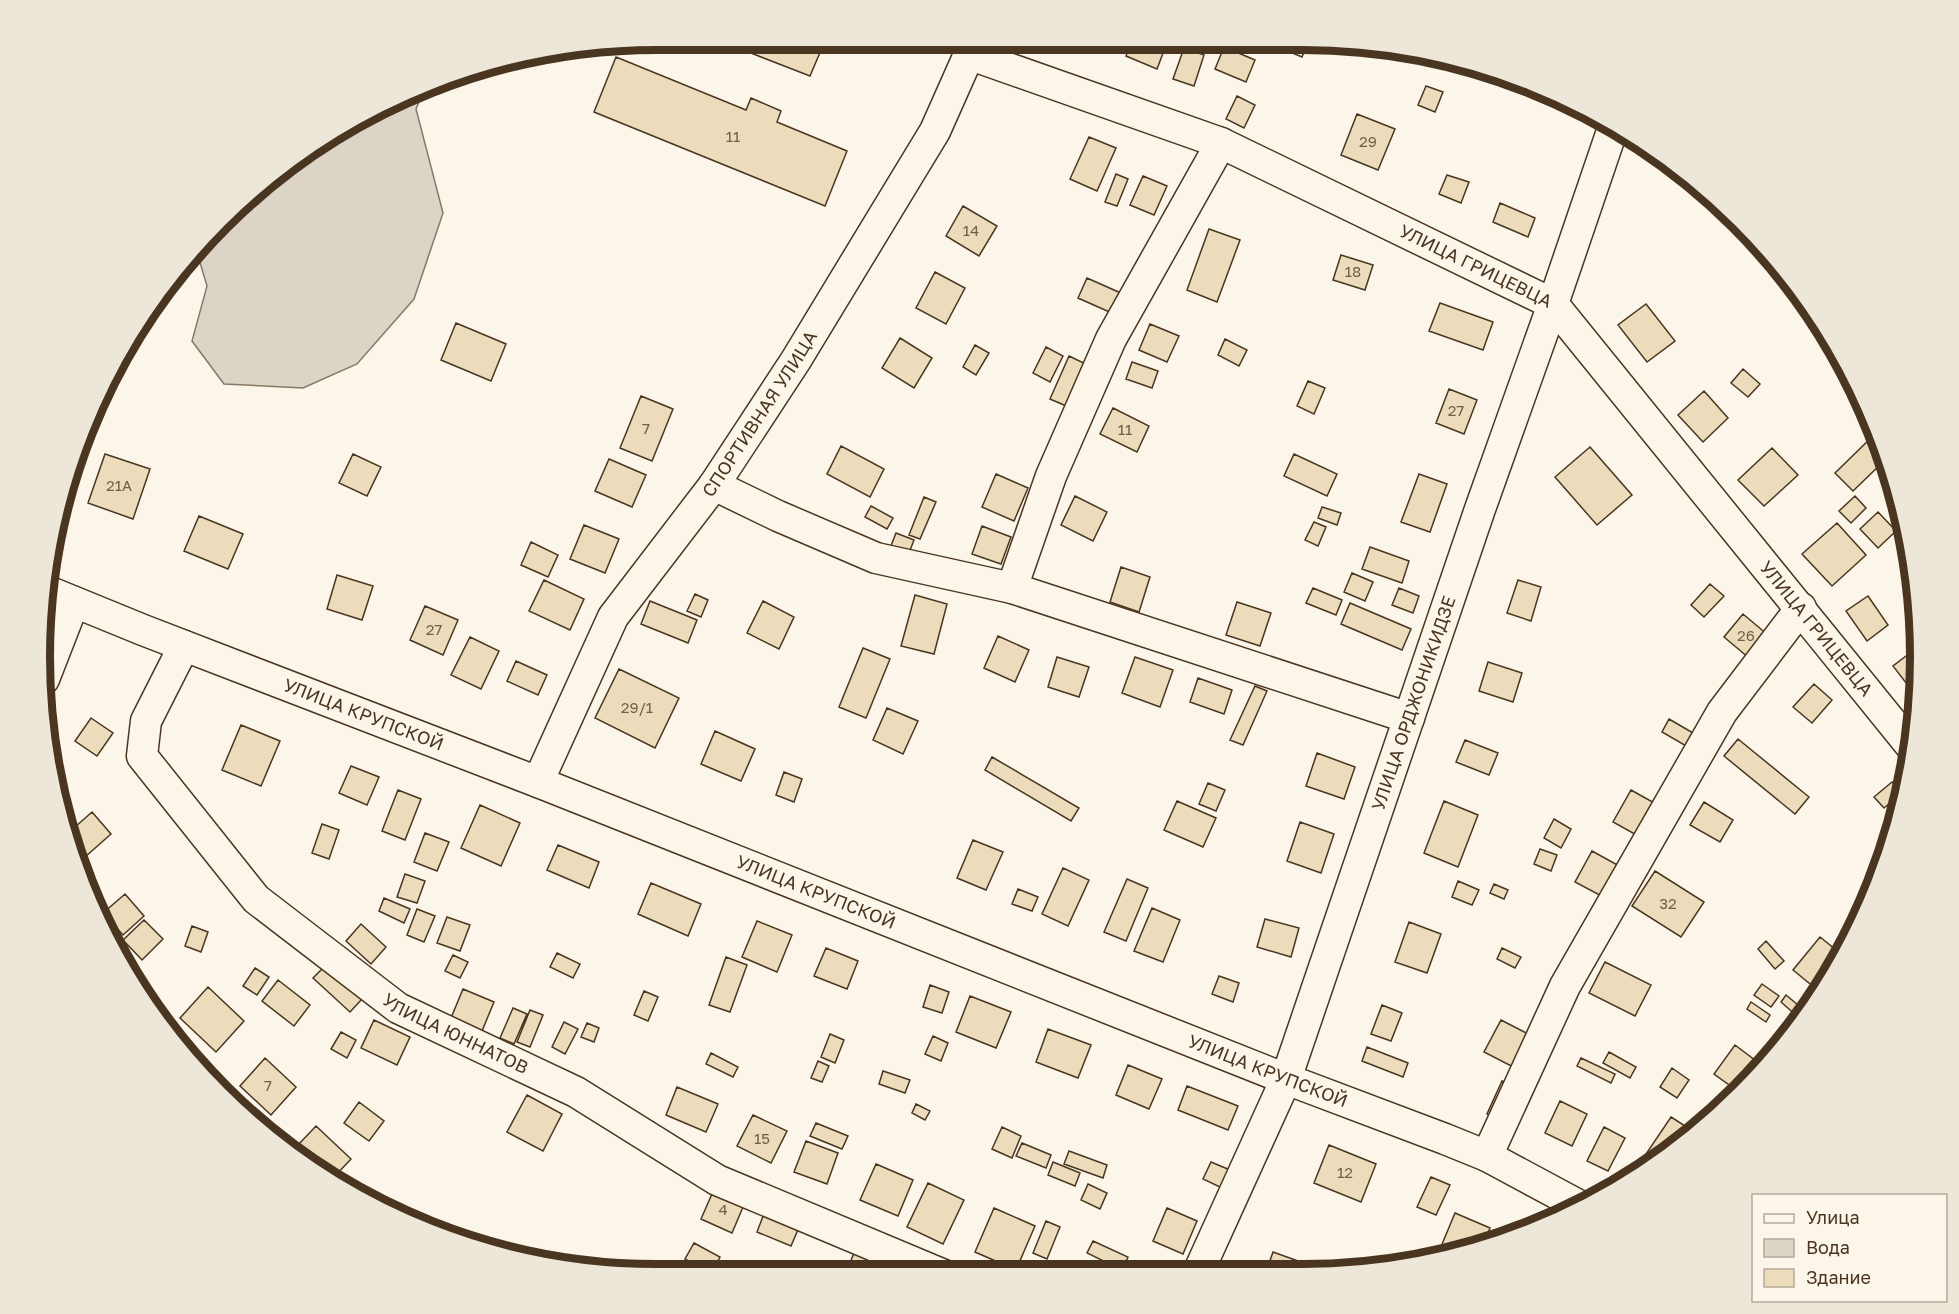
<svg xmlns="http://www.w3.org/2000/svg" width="1959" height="1314" viewBox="0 0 1959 1314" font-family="'Golos Text',sans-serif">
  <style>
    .water { fill: #dcd4c6; stroke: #887966; stroke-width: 1.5 }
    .building { fill: #ecdcbc; stroke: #4a3520; stroke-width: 1.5 }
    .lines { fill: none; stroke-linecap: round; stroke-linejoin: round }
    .minor-casing { stroke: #4a3520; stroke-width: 33 }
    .minor { stroke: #fbf6e9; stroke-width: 30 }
    .labels { text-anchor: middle; stroke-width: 4.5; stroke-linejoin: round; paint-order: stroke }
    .number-label { font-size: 15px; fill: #725f47 }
    .street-label { font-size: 18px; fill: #4a3520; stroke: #fbf6e9 }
    .rim { fill: none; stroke: #4a3520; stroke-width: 8 }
  </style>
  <rect width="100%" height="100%" fill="#fbf6e9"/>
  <path class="water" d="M425,88l-9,21 27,104 -29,86 -57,65 -54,24 -79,-4 -32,-43 15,-55 -11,-37 53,-56 64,-50z"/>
  <path class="building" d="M1266,39h36l7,1 -7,17 -37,-15z
    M1132,40h36l-11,29 -31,-13z
    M740,43h84l-14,33 -72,-28z
    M1224,47l31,13 -9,22 -31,-13z
    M1184,48l20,7 -10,31 -21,-7z
    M557,49l-4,9 -11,-6z
    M616,57l130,53 5,-12 30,13 -4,11 70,29 -22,55 -231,-94z
    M1426,86l17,6 -8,20 -17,-7z
    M1237,96l18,9 -11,23 -18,-9z
    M1357,114l38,15 -17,41 -37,-15z
    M1089,137l27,11 -19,43 -27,-12z
    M1116,174l12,5 -11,27 -12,-4z
    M1447,175l22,7 -8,21 -22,-9z
    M1143,176l24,10 -13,29 -24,-10z
    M1500,203l35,15 -7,19 -35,-15z
    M963,206l34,20 -18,30 -33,-20z
    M1209,229l31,11 -23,62 -30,-12z
    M1341,255l32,10 -8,25 -32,-10z
    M935,272l30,16 -19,36 -30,-16z
    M1785,276l22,27 -1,1 -24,-25z
    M1087,278l36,16 -9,20 -36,-16z
    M1440,303l53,19 -10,28 -54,-19z
    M1646,304l29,37 -28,21 -29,-37z
    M456,323l50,21 -15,37 -50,-21z
    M1150,324l29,12 -12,26 -28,-12z
    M900,338l32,20 -18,30 -32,-20z
    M1829,338l14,26 -18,-23z
    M1225,339l22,11 -8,16 -21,-11z
    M975,345l14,8 -13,22 -13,-8z
    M1046,347l17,9 -13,26 -17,-9z
    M1069,356l21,10 -19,42 -21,-9z
    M1132,362l26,9 -6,17 -26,-9z
    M1743,369l17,15 -12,13 -17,-14z
    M1308,381l17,7 -11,26 -17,-8z
    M1449,389l28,11 -13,34 -28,-11z
    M1704,391l24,27 -25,24 -25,-27z
    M641,396l32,13 -21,52 -32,-13z
    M1113,408l36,18 -12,26 -37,-18z
    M1874,435l5,4 6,21 -32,31 -18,-18z
    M841,446l43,23 -14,28 -43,-23z
    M1590,447l42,48 -35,30 -42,-48z
    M1772,448l26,27 -34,31 -26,-26z
    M105,454l45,15 -17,50 -45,-16z
    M353,454l28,13 -14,29 -28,-13z
    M1294,454l43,20 -10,22 -43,-20z
    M609,459l37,16 -14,32 -37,-16z
    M996,474l32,14 -14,33 -32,-14z
    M1419,474l28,10 -17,48 -29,-10z
    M1075,496l32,16 -14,29 -32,-16z
    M1855,496l11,12 -15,15 -12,-12z
    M924,497l12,5 -16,37 -11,-4z
    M871,506l22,12 -6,11 -22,-12z
    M1322,507l19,6 -4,12 -19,-7z
    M1878,512l18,19 -18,17 -18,-19z
    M199,516l44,18 -15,35 -44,-18z
    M1314,522l12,5 -8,19 -13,-6z
    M1837,523l29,32 -34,31 -30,-32z
    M584,525l35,14 -14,34 -35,-14z
    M982,526l29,11 -10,27 -29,-10z
    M896,533l18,7 -9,23 -18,-7z
    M531,542l27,13 -10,22 -27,-12z
    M1370,547l39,14 -7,22 -40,-14z
    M1121,567l29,10 -11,35 -29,-10z
    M1352,573l21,9 -8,19 -21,-9z
    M337,575l36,11 -11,34 -35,-11z
    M544,580l40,19 -14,31 -41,-19z
    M1518,580l23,7 -10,34 -24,-8z
    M1710,584l14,12 -20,21 -13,-12z
    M1313,588l29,12 -6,15 -30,-12z
    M1399,588l20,8 -6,17 -21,-8z
    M695,594l13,6 -7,17 -14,-6z
    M915,595l32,9 -13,50 -33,-8z
    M1868,596l20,29 -21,16 -21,-30z
    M650,601l47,19 -9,23 -47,-19z
    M763,601l31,16 -15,32 -32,-16z
    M1237,602l34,11 -11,33 -34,-11z
    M1350,603l61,26 -9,21 -61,-26z
    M425,606l33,14 -15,35 -33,-15z
    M1915,606l2,16 -9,-9z
    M1743,614l25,21 -19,23 -25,-21z
    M998,636l31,14 -14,32 -31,-14z
    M470,637l29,14 -18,38 -30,-14z
    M1918,647l2,10 -3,32 -4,3 -20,-26z
    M863,648l27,11 -24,59 -27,-11z
    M1057,657l32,10 -10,30 -31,-10z
    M1135,657l38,13 -13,37 -38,-14z
    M516,661l31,14 -9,20 -31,-14z
    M1488,662l34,11 -9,29 -34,-11z
    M619,669l60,29 -24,50 -60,-30z
    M1198,678l34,12 -8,24 -34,-12z
    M1814,684l18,16 -20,23 -19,-16z
    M1255,686l12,5 -24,54 -13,-5z
    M887,708l31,13 -15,33 -30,-14z
    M91,718l22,15 -16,23 -22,-15z
    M1669,719l31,18 -7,13 -31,-18z
    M241,725l39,16 -19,45 -39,-16z
    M715,731l40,18 -14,32 -40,-17z
    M1738,739l71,58 -14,17 -71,-58z
    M1465,740l33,13 -9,22 -33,-13z
    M1317,753l38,14 -11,32 -38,-13z
    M992,757l87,51 -8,13 -86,-51z
    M351,766l28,11 -12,28 -28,-12z
    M784,772l18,7 -8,23 -18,-7z
    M1892,782l10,11 -18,15 -10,-11z
    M1208,783l17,7 -9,21 -17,-7z
    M398,790l23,9 -16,41 -23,-9z
    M1631,790l27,15 -18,32 -27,-15z
    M1177,801l39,17 -13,29 -39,-17z
    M1444,801l34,14 -20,52 -34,-14z
    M1704,802l29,18 -13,22 -30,-17z
    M480,805l40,18 -19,43 -40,-18z
    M92,812l19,22 -26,23 -19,-22z
    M1554,819l17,10 -10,19 -17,-10z
    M1300,822l34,12 -13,39 -34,-12z
    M322,824l17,6 -10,29 -17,-6z
    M425,833l24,9 -12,29 -23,-9z
    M973,840l30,12 -17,38 -29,-12z
    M558,845l41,17 -10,26 -42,-18z
    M1540,849l17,6 -6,16 -17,-7z
    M1592,851l31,17 -16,31 -32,-17z
    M1063,868l26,12 -21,46 -26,-12z
    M1655,871l49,31 -23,35 -49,-31z
    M405,874l20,7 -8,22 -20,-6z
    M1127,879l21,9 -22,53 -22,-9z
    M1458,881l21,9 -7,15 -20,-8z
    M651,883l50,21 -13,32 -50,-22z
    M1873,883l3,2 -3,8 -8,15 -7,-5z
    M1494,884l14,6 -4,9 -14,-6z
    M1018,889l20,8 -6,14 -20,-7z
    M125,894l19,22 -21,19 -20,-22z
    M384,898l26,11 -6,14 -25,-12z
    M1152,908l28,12 -17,42 -29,-11z
    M417,909l18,7 -11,26 -17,-7z
    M447,917l23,8 -10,26 -23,-8z
    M1265,919l34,9 -8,29 -34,-10z
    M144,920l19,19 -21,21 -19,-20z
    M757,921l35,14 -15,37 -35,-15z
    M1409,922l32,12 -14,39 -32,-11z
    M361,924l25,23 -15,17 -25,-23z
    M192,926l16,6 -7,20 -16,-6z
    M1820,937l21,17 -21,38 -27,-22z
    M1766,941l18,20 -9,8 -17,-20z
    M826,948l32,13 -11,28 -33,-13z
    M1502,948l19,9 -6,11 -18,-9z
    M557,953l23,11 -7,14 -23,-11z
    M453,955l15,7 -8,16 -15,-7z
    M726,957l21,8 -17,47 -21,-7z
    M1605,962l46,23 -16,31 -46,-23z
    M326,965l36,34 -12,13 -37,-34z
    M255,968l14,9 -12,18 -14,-9z
    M1219,976l20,7 -6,19 -21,-8z
    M278,980l32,25 -16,21 -32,-25z
    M1762,984l17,12 -8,11 -17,-12z
    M930,985l19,7 -7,21 -19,-6z
    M208,987l36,34 -28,31 -36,-34z
    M463,989l31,13 -12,29 -31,-13z
    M644,991l14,6 -10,24 -14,-6z
    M1786,995l18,15 -6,7 -17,-15z
    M970,996l41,16 -15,36 -40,-16z
    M1751,1002l19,13 -4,7 -19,-13z
    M1382,1005l20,8 -11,28 -20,-7z
    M513,1008l14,6 -13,30 -14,-6z
    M530,1010l13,5 -13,32 -13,-5z
    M374,1020l36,17 -13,28 -36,-17z
    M1501,1020l33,17 -17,32 -33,-17z
    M564,1022l14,7 -13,25 -13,-7z
    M587,1023l12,5 -5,14 -13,-5z
    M1048,1029l43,16 -13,33 -42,-16z
    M341,1032l15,8 -9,18 -16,-9z
    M830,1034l14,6 -9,23 -14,-6z
    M933,1036l15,7 -7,18 -16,-7z
    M1735,1045l25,19 -21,28 -25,-18z
    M1367,1047l41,16 -5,14 -41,-16z
    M1609,1052l27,15 -6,11 -27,-15z
    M711,1053l27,14 -5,10 -27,-13z
    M265,1058l31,29 -25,28 -31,-29z
    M1581,1058l34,16 -4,9 -34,-17z
    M818,1061l11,5 -7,16 -11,-4z
    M1128,1065l34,14 -13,30 -33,-14z
    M1672,1068l17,12 -12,18 -17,-11z
    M883,1071l27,9 -5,13 -26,-9z
    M1502,1081l12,5 -15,34 -12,-6z
    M1187,1086l51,20 -10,24 -50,-20z
    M677,1087l41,17 -12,28 -40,-17z
    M527,1095l35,19 -19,37 -36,-19z
    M1560,1101l27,13 -15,32 -27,-13z
    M359,1102l25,19 -15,20 -25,-18z
    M916,1104l14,7 -5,9 -13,-7z
    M753,1115l34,16 -16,32 -34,-17z
    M1671,1117l22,14 -39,33 -10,-7z
    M816,1123l32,13 -6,13 -32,-13z
    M316,1126l35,33 -18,19 -35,-33z
    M1002,1127l19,9 -9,22 -20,-9z
    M1604,1127l21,11 -17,33 -21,-10z
    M806,1141l32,12 -11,31 -33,-12z
    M1022,1143l29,12 -5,13 -30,-12z
    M1329,1145l47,19 -15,38 -47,-19z
    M1069,1151l38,14 -4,13 -39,-14z
    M1053,1162l27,11 -5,13 -27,-11z
    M1211,1162l19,8 -8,18 -19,-9z
    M876,1164l37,16 -15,36 -38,-16z
    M1431,1177l19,8 -14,30 -19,-8z
    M928,1183l36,17 -21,44 -36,-17z
    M360,1184l26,22 -4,5 -30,-18z
    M1088,1184l19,9 -7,16 -19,-9z
    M715,1187l31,13 -14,33 -31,-14z
    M994,1208l41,18 -19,44 -41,-18z
    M1167,1208l30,13 -14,33 -30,-13z
    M765,1211l35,14 -9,21 -34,-14z
    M1455,1213l35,15 -7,17 -31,9 -12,-5z
    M1046,1221l14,6 -13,32 -14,-6z
    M1093,1241l35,16 -6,13 -35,-17z
    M694,1243l26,14 -8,16 -27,-14z
    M1273,1252l39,14 -3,8 -44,1z
    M854,1253l33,12 -4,10h-38z"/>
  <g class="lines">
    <defs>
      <g id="minor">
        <path id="s1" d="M971,55l250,88 332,161 358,442"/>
        <path d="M1221,143l-110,196 -60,137 -39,112 397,130"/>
        <path d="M714,485l64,31 98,42 136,30"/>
        <path id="s2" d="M45,590l98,40 395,152 748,297 159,60 42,17 93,50"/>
        <path id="s3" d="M184,646l-38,75 -4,35 114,143 142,109 178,84 141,88 227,95"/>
        <path d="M44,679l30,-77"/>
        <path id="s4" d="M538,782l75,-165 101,-132 82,-125 139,-229 40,-90"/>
        <path d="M1487,1156l78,-170 157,-274 79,-104"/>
        <path id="s5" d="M1197,1275l89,-196 194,-570 73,-205 61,-179"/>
      </g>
    </defs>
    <use href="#minor" class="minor-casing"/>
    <use href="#minor" class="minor"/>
  </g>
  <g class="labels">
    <g class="number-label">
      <text x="733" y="142">11</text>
      <text x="1368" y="147">29</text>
      <text x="971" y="236">14</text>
      <text x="1353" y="277">18</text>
      <text x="1456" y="416">27</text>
      <text x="646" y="434">7</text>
      <text x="1125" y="435">11</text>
      <text x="119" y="491">21А</text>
      <text x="434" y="635">27</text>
      <text x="1746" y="641">26</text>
      <text x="637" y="713">29/1</text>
      <text x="1668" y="909">32</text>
      <text x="268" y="1091">7</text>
      <text x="762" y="1144">15</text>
      <text x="1345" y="1178">12</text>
      <text x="723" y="1215">4</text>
    </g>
    <g class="street-label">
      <text dy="6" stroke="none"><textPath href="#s1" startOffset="548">УЛИЦА ГРИЦЕВЦА</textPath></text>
      <text dy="6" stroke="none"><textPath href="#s4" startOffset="432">СПОРТИВНАЯ УЛИЦА</textPath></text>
      <text dy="6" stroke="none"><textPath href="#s1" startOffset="1052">УЛИЦА ГРИЦЕВЦА</textPath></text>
      <text dy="6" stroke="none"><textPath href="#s5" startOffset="612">УЛИЦА ОРДЖОНИКИДЗЕ</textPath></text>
      <text dy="6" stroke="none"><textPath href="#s2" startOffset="342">УЛИЦА КРУПСКОЙ</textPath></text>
      <text dy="6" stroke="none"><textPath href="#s2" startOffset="828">УЛИЦА КРУПСКОЙ</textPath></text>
      <text dy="6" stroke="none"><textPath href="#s3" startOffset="544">УЛИЦА ЮННАТОВ</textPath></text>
      <text dy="6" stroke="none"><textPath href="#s2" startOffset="1314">УЛИЦА КРУПСКОЙ</textPath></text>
    </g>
  </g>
  <path d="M0 0H1959V1314H0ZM657 50H1303A607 607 0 0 1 1910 657V657A607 607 0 0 1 1303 1264H657A607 607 0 0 1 50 657V657A607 607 0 0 1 657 50Z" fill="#ede7d9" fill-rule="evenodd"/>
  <path class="rim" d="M657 50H1303A607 607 0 0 1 1910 657V657A607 607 0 0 1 1303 1264H657A607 607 0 0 1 50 657V657A607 607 0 0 1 657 50Z"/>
  <rect x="1752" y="1194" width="195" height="108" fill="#fbf6e9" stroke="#b4a999" stroke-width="1.5"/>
  <rect x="1764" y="1214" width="30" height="9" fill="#fbf6e9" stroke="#b4a999" stroke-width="1.5"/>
  <text x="1806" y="1224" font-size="18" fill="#4a3520">Улица</text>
  <rect x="1764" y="1239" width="30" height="18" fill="#dcd4c6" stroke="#b4a999" stroke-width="1.5"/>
  <text x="1806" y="1254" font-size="18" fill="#4a3520">Вода</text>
  <rect x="1764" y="1269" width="30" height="18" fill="#ecdcbc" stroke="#b4a999" stroke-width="1.5"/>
  <text x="1806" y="1284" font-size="18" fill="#4a3520">Здание</text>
</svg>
